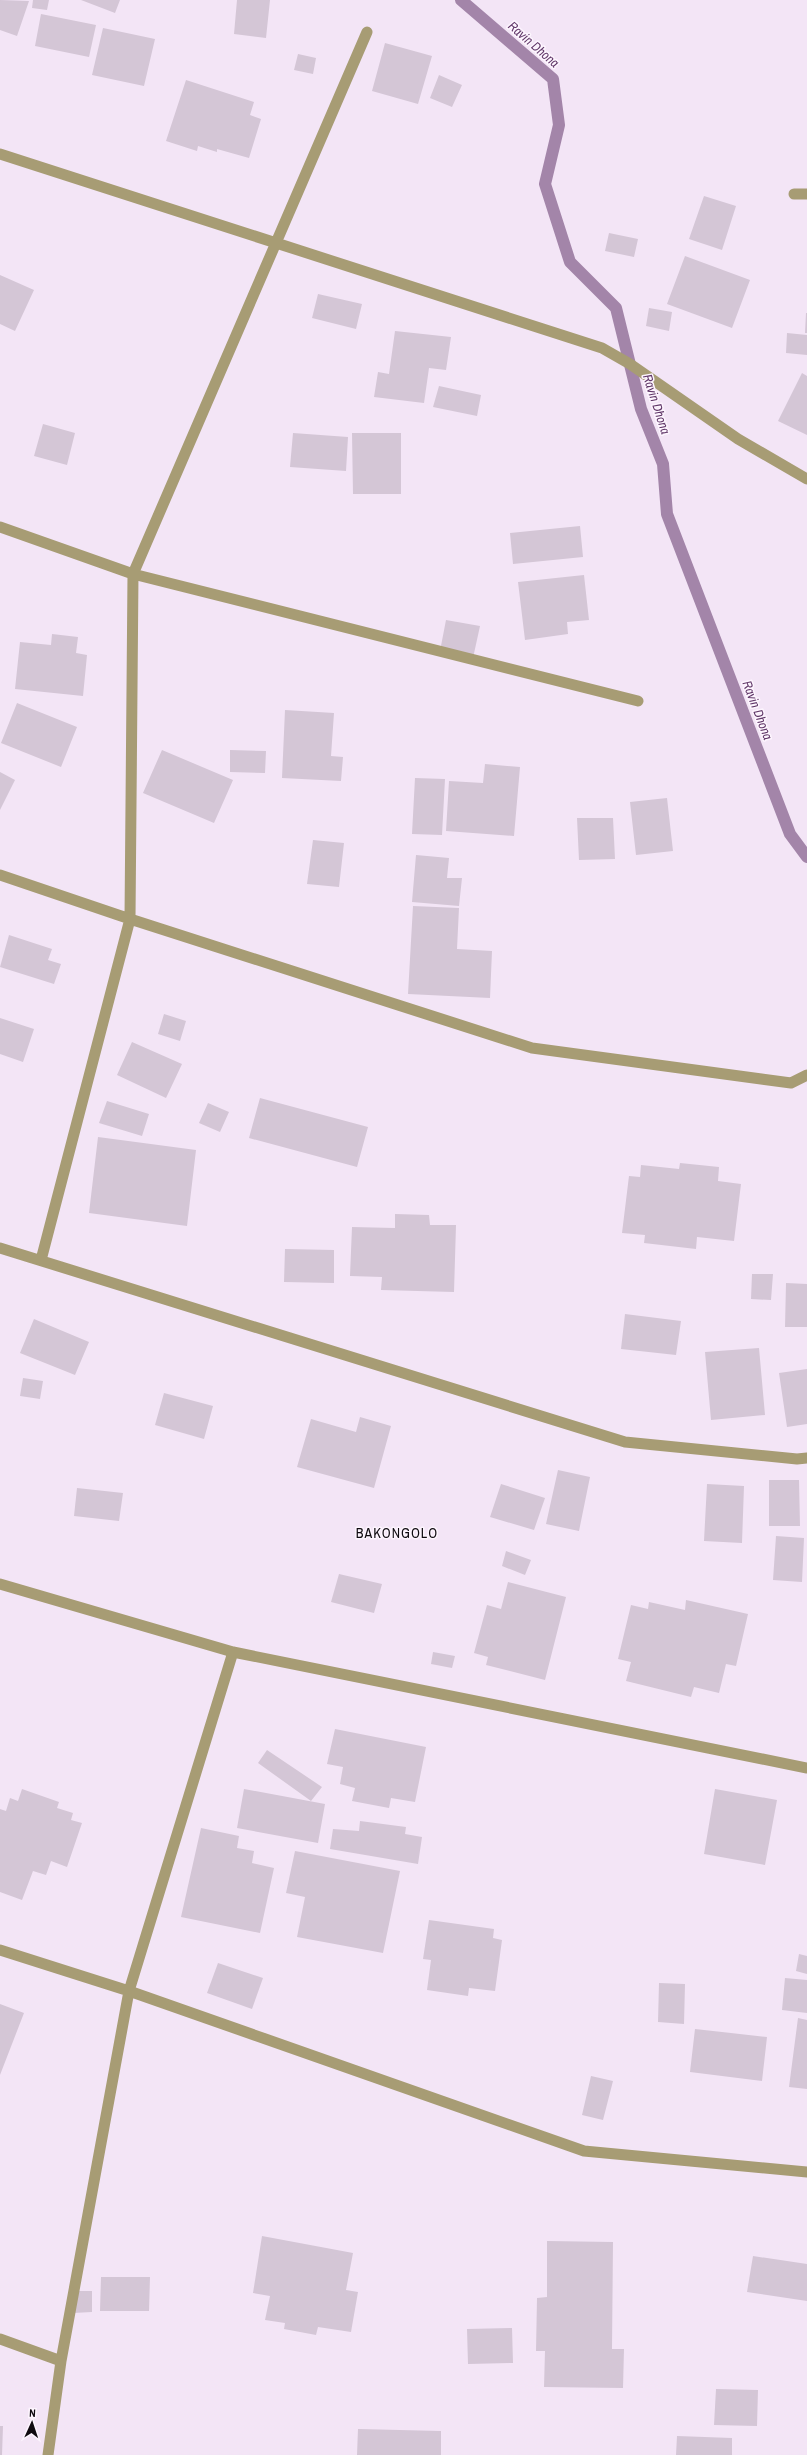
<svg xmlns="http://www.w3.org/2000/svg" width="807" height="2455" viewBox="0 0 807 2455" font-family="'Archivo Narrow',sans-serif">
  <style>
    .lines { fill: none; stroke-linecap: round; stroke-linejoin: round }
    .stream { stroke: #a385a9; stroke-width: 12 }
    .building { fill: #d4c6d6 }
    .service { stroke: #a79c74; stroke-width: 11 }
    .minor { stroke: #a79c74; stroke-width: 11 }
    .labels { text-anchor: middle; stroke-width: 3; stroke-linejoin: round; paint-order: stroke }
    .water-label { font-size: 13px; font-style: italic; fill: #603768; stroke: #fdf5fe }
    .quarter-label { font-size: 14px; letter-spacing: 1px; fill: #0f0b10; stroke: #fdf5fe }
  </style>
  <rect width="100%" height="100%" fill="#f3e5f6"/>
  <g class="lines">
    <path class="stream" d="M461,0l92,79 6,46 -14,59 25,78 46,46 25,101 22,55 4,50 123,320 17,23"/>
  </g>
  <path class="building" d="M0,0l29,1 -12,35 -17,-6z
    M33,0h16l-2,10 -15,-2z
    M81,0h39l-5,13z
    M237,0h33l-4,38 -32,-4z
    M41,14l55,11 -7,32 -54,-11z
    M103,28l52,11 -11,47 -52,-11z
    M385,43l47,13 -14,48 -46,-13z
    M298,54l18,4 -3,16 -19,-4z
    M439,75l23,10 -10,22 -22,-9z
    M186,80l68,22 -4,13 11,4 -12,39 -32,-9v3l-19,-6 -1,5 -31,-10z
    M704,196l32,10 -14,44 -33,-11z
    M609,233l29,6 -4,18 -29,-6z
    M685,256l65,24 -18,48 -65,-24z
    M0,275l34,15 -19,41 -15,-7z
    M318,294l44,10 -6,25 -44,-11z
    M649,308l23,4 -3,19 -23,-5z
    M806,313h1v20h-2z
    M395,331l56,6 -5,33 -17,-2 -5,35 -50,-6 4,-25 11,2z
    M787,333l20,2v20l-21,-2z
    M802,373l5,3v59l-29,-14z
    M439,386l42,9 -4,21 -44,-9z
    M43,424l32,9 -8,32 -33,-9z
    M293,433l55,4 -2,34 -56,-4z
    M352,433h49v61h-48z
    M580,526l3,31 -70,7 -3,-31z
    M584,575l5,45 -22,2 1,12 -43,6 -7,-58z
    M446,620l34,6 -7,32 -33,-7z
    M52,634l26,3 -2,16 11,2 -4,41 -68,-7 5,-47 31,3z
    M17,703l60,24 -16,40 -60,-24z
    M285,710l49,3 -3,43 12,1 -2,24 -59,-3z
    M162,750l71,30 -19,43 -71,-30z
    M230,750l36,1 -1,22 -35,-1z
    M485,764l35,3 -6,69 -68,-5 3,-50 34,2z
    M0,772l15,8 -15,30z
    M415,778l30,1 -3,56 -30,-1z
    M667,798l6,53 -37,4 -6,-53z
    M577,818h36l2,41 -36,1z
    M313,840l31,3 -5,44 -32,-3z
    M416,855l33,3 -2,20h15l-3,28 -47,-4z
    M413,906l46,2 -2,41 35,2 -2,47 -82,-4z
    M9,935l43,14 -4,11 13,4 -7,20 -54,-17z
    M164,1014l22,7 -6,20 -22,-7z
    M0,1018l34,11 -11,33 -23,-8z
    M132,1042l50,22 -16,34 -49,-23z
    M260,1098l108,29 -11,40 -108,-29z
    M107,1101l42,13 -7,22 -43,-13z
    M208,1103l21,9 -9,20 -21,-9z
    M98,1137l98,13 -9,76 -98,-13z
    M680,1163l39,4 -1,14 23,3 -7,57 -37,-4 -1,12 -52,-6 1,-8 -23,-2 7,-57 11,1 1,-12 38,4z
    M395,1214l34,1 1,10h26l-2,67 -73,-2 1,-13 -32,-1 2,-49 43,1z
    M285,1249l49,1v33l-50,-1z
    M752,1274h21l-2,26 -20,-1z
    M786,1283l21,1v43h-22z
    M625,1314l56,7 -5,34 -55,-6z
    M34,1319l55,23 -14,33 -55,-22z
    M759,1348l6,67 -54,5 -6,-68z
    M807,1369v55l-20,3 -8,-54z
    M23,1378l20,3 -3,18 -20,-3z
    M164,1393l49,13 -9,33 -49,-14z
    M360,1417l31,9 -17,62 -77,-21 14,-48 45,13z
    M558,1470l32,7 -11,54 -33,-7z
    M769,1480h30l1,46h-31z
    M501,1484l44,14 -11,32 -44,-13z
    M707,1484l37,2 -2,57 -38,-2z
    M77,1488l46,5 -4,28 -45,-5z
    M776,1536l28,2 -2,44 -29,-2z
    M506,1551l25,9 -6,15 -23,-9z
    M339,1574l43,10 -8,29 -43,-11z
    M508,1582l58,15 -21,83 -59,-15 2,-8 -14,-4 13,-48 14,4z
    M686,1600l62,14 -12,52 -10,-2 -7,29 -25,-6 -3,10 -65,-16 5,-19 -13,-3 13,-54 17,4 1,-7 36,8z
    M433,1652l22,4 -3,12 -21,-4z
    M335,1729l91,18 -11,55 -24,-4 -2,10 -37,-7 3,-13 -15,-4 3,-17 -16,-3z
    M267,1750l55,37 -11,14 -53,-38z
    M22,1789l37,13 -2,6 16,5 -2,7 11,3 -15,44 -16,-6 -5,14 -13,-4 -11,29 -22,-8v-83l6,2 4,-13 8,3z
    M244,1789l81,15 -7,39 -81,-15z
    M715,1789l62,11 -12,65 -61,-11z
    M360,1821l46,6 -1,7 17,3 -4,27 -88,-15 3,-20 26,2z
    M201,1828l38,8 -2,12 17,3 -2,12 22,5 -14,65 -79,-16z
    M295,1851l105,20 -17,82 -86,-16 8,-40 -19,-4z
    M429,1920l65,9 -1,9 9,2 -7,51 -26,-3 -1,8 -41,-6 4,-30 -8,-1z
    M799,1954l8,2v18l-11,-3z
    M218,1963l45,15 -11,31 -45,-16z
    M785,1978l22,2v33l-25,-3z
    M659,1983l26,1 -1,40 -26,-2z
    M0,2004l24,9 -24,62z
    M798,2018l9,2v69l-18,-2z
    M695,2029l72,8 -5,44 -72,-9z
    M591,2076l22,5 -10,39 -21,-5z
    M262,2236l91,17 -7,37 12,2 -7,40 -33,-5 -2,8 -32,-6 1,-6 -20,-3 5,-24 -17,-3z
    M547,2241l66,1 -1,107h12l-1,39 -79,-1 1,-36h-9l1,-53 10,-1z
    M753,2256l54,8v37l-60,-9z
    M101,2277h49l-1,34h-49z
    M72,2291h20v21l-19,1z
    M512,2328l1,35 -45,1 -1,-35z
    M716,2389l42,1 -1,36 -43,-1z
    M0,2426h3l-1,29h-2z
    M358,2429l83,2v24h-84z
    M677,2436l55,2v17h-56z"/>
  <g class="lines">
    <path class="service" d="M794,194h13"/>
    <path class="minor" d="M0,154l602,194 28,16 108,75 69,40
      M0,527l133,47 505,127
      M0,875l130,44 402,129 259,35 16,-8
      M0,1248l625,194 172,17 10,-1
      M41,1260l89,-341 3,-345 234,-542
      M0,1584l233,68 574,116
      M0,1950l129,41 455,160 223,21
      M0,2339l61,22
      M48,2455l13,-94 68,-370 104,-339"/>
  </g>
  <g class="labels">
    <g class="water-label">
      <text transform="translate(534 44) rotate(41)" y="5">Ravin Dhona</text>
      <text transform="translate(657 404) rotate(72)" y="5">Ravin Dhona</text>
      <text transform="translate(758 710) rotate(69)" y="5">Ravin Dhona</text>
    </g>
    <g class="quarter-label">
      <text x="397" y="1538">BAKONGOLO</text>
    </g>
  </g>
  <g transform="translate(32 2423) rotate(3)" stroke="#fdf5fe" stroke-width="3" paint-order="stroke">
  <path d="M0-3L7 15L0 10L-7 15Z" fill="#0f0b10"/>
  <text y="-6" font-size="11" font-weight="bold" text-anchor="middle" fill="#0f0b10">N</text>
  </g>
</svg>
